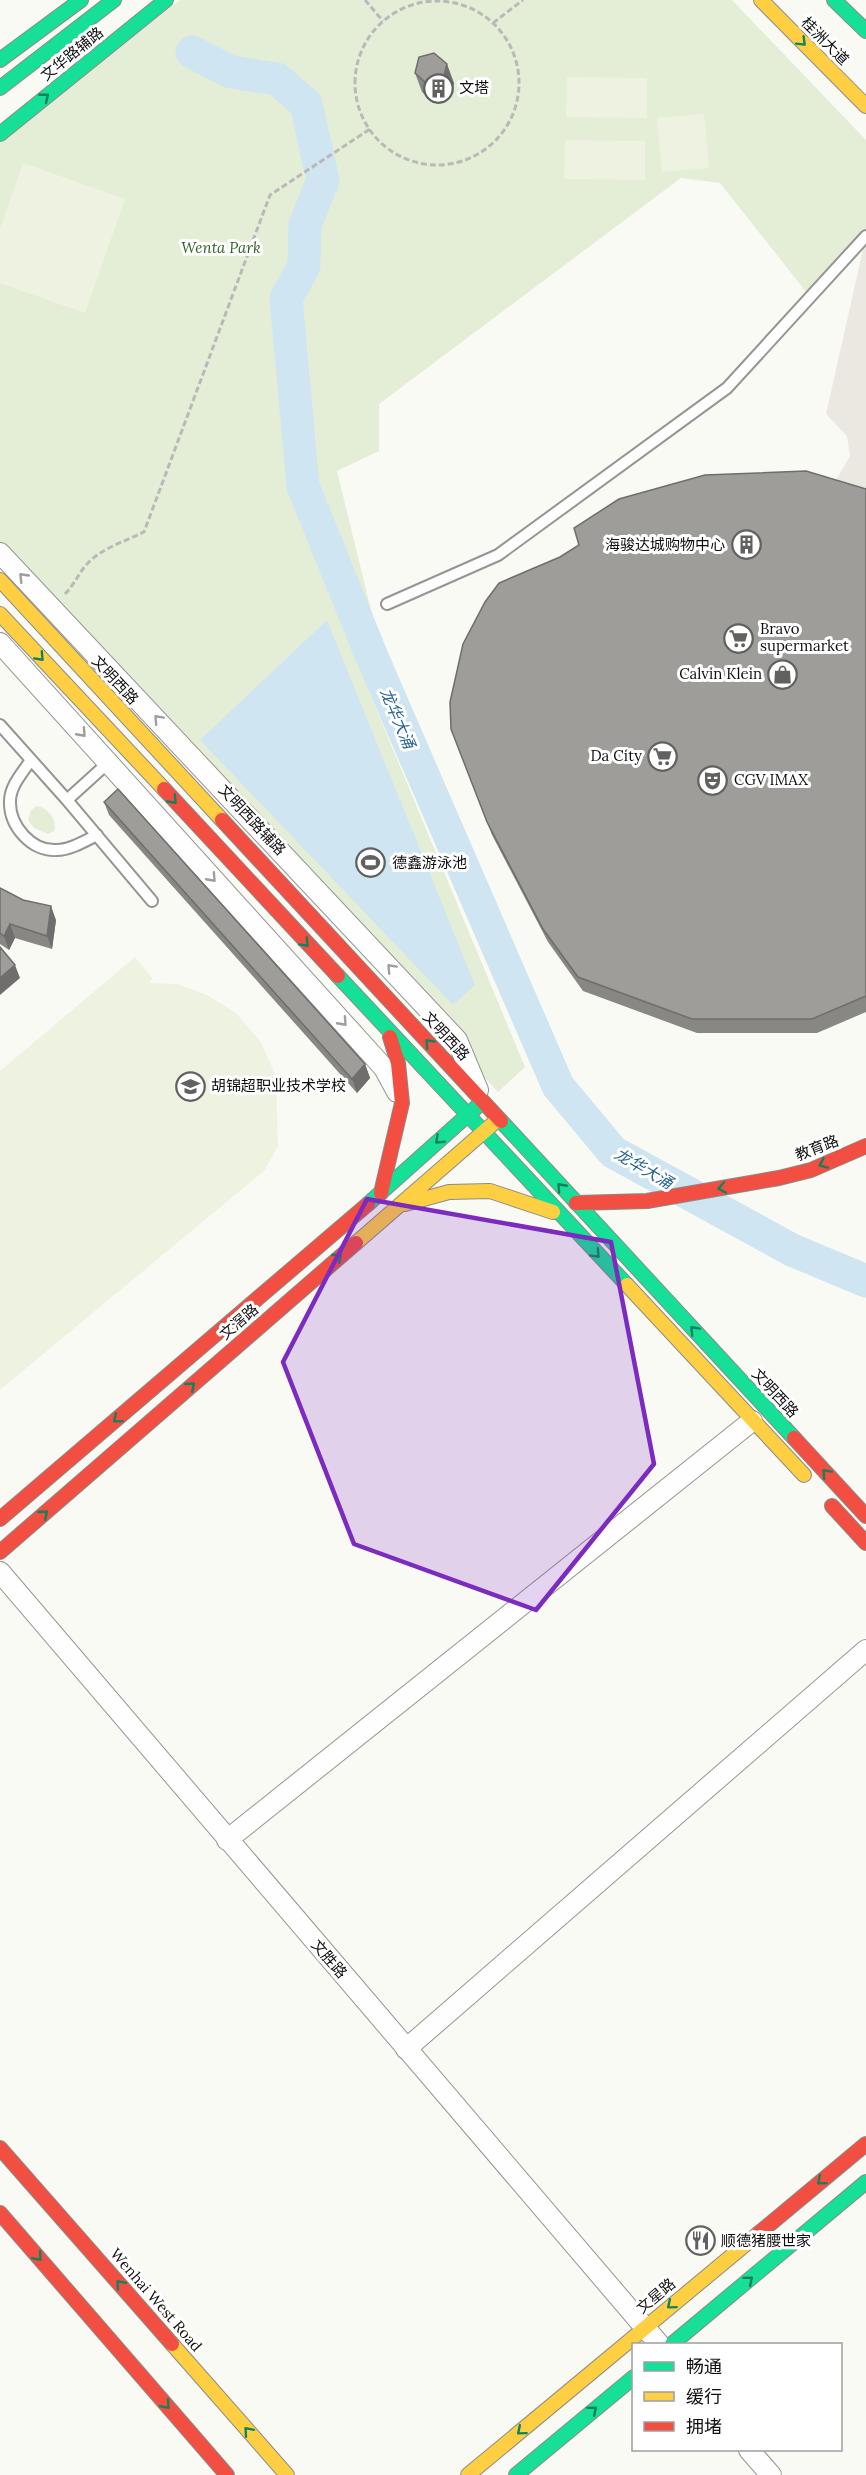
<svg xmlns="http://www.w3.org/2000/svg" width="866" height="2475" viewBox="0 0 866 2475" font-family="Lora,'Noto Sans SC',serif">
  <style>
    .green { fill: #e4eed7 }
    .pitch { fill: #edf3e0 }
    .plaza { fill: #eae8e1 }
    .water { fill: #cfe5f1 }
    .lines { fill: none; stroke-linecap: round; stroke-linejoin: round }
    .river { stroke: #cfe5f1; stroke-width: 33 }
    .lane-casing { stroke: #959593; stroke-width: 14 }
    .street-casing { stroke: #959593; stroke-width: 22 }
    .fast-casing { stroke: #8b8b89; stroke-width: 16 }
    .slow-casing { stroke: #8b8b89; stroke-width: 16 }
    .jam-casing { stroke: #8b8b89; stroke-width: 16 }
    .path { stroke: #b9b9b8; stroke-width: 3; stroke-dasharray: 6 3; stroke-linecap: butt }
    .lane { stroke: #fefefe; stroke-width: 10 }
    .street { stroke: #fefefe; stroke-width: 20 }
    .fast { stroke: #16e098; stroke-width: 14 }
    .slow { stroke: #ffcf43; stroke-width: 14 }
    .jam { stroke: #f24e42; stroke-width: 14 }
    .wall { fill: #888784 }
    .shaded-wall { fill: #6f6e6c }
    .building { fill: #9e9d9a; stroke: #6f6e6c; stroke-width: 1.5 }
    .oneway { stroke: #13825a }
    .oneway2 { stroke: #9e9e9e }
    .marked { fill: #7b2cbf; fill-opacity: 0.2; stroke: #7b2cbf; stroke-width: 4.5; stroke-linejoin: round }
    .labels { text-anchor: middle; stroke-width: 6; stroke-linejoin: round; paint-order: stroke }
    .street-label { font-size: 15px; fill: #0f0f0f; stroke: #fff }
    .poi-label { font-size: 15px; fill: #0f0f0f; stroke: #fff; text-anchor: start }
    .park-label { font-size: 15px; font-style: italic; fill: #325f26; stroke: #fff }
    .water-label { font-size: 16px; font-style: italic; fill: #266492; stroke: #fff }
  </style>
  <rect width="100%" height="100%" fill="#fafaf5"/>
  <path class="green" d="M180,0h552l134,140v96l-59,57 -87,-110 -39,-5 -302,226v47l-42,20 46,188 -23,11 165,397 -27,25 -498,-534v-416z
    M37,806c11,2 21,14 17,25l-6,3 -14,-6 -6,-8 3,-10z"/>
  <path class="pitch" d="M567,77l80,1v40l-81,-1z
    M704,114l5,54 -47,4 -5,-54z
    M565,140l80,1v39l-81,-1z
    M23,163l102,36 -40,114 -85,-30v-54z
    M135,957l18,22 -4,4 29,1 29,11 29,18 25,29 15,35 2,69 -13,24 -265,220v-319z"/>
  <path class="plaza" d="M866,236v262l-40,-8 12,-13 12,-21 -3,-20 -21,-22z"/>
  <path class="water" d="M327,620l148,365 -22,20 -253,-265z"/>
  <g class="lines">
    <path class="river" d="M192,52l39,20 46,7 29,25 17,76 -18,45 -1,41 -18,33 17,187 69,171 186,429 55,66 179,98 74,31"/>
    <defs>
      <path id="lane" d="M387,604l111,-49 229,-167 139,-152
        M0,725l67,75 44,-40
        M31,760c-8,12 -21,26 -21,41 -1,25 22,51 47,49 13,0 28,-9 40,-15
        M67,800l85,101"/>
      <path id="street" d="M0,553l457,487 21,50
        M0,643l384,425 13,24
        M0,1572l659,772
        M227,1840l525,-419
        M406,2049l460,-399
        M749,2450l22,25"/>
      <path id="fast" d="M834,0l32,31
        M0,60l81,-60
        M0,88l114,-88
        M0,134l166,-134
        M338,976l289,309
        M501,1121l293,317
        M368,1204l112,-100
        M672,2344l194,-162
        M516,2475l118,-98"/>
      <path id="slow" d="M761,0l105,106
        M0,580l222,240
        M0,614l164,175
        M405,1204l44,-12 41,-1 63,21
        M356,1243l139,-121
        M627,1285l177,190
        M172,2344l115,131
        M468,2475l290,-241"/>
      <path id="jam" d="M164,789l174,187
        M222,820l279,301
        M381,1193l21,-90 -4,-40 -8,-26
        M576,1203l71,-2 132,-23 32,-8 55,-24
        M794,1438l72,78
        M832,1506l34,37
        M0,1519l368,-315
        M0,1552l356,-309
        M0,2148l172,196
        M0,2213l227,262
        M758,2234l108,-90"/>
    </defs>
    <use href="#lane" class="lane-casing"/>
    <use href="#street" class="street-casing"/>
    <use href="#fast" class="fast-casing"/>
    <use href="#slow" class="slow-casing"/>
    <use href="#jam" class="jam-casing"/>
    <path class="path" d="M365,0l18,21
      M355 83a82 82 0 1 1 164 0a82 82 0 1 1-164 0Z
      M493,23l30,-23
      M65,594c10,-10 14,-22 23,-31 14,-15 38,-22 56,-31l126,-337 100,-66"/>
    <use href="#lane" class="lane"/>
    <use href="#street" class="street"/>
    <use href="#fast" class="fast"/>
    <use href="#slow" class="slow"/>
    <use href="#jam" class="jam"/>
  </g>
  <path class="wall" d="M419,57l35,26 -4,15 -17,5 -11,-11 -7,-19z
    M866,489v523l-49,21h-120l-114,-42 -35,-49 -56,-107 -36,-93z
    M104,802l261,262 5,14 -13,15 -248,-278z
    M0,888l56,32 -4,29 -37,-11 -6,12 -9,-6z"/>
  <path class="shaded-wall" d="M447,64l7,19 -4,15 -7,-19z
    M51,906l5,14 -4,29 -5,-13z
    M10,924l5,14 -6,12 -5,-14z
    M15,965l5,13 -20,17v-17z
    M365,1064l5,14 -13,15 -5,-14z"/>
  <path class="building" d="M434,53l13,11 -4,15 -17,4 -11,-10 4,-16z
    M806,471l60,18v507l-54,23h-120l-114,-42 -35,-48 -56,-107 -36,-93 -1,-27 13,-58 22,-42 14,-19 61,-26 19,-12 -5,-17 45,-29 86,-24z
    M118,789l247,275 -13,15 -248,-277z
    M0,888l23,12 28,6 -4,30 -37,-12 -6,12 -4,-3z
    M0,947l15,18 -15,13z"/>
  <defs><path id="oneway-chevron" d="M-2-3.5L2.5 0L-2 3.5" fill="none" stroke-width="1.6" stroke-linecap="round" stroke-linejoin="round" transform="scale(1.5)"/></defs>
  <g class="oneway">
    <use href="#oneway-chevron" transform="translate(802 42) rotate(45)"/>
    <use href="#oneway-chevron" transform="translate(45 97) rotate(-39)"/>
    <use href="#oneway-chevron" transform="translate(40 657) rotate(47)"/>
    <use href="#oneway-chevron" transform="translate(173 800) rotate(47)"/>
    <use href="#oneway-chevron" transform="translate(305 943) rotate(47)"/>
    <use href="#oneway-chevron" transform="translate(429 1043) rotate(-133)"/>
    <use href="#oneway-chevron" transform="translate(439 1140) rotate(137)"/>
    <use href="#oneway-chevron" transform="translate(823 1164) rotate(156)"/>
    <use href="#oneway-chevron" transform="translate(561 1187) rotate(-132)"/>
    <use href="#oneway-chevron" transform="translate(722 1188) rotate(170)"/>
    <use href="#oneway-chevron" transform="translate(596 1254) rotate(47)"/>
    <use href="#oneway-chevron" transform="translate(338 1257) rotate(-41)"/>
    <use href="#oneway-chevron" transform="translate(694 1330) rotate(-133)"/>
    <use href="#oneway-chevron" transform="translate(191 1386) rotate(-41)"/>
    <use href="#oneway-chevron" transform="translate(117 1419) rotate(140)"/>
    <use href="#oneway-chevron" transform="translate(826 1473) rotate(-133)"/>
    <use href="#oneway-chevron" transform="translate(44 1514) rotate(-41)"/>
    <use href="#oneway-chevron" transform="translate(821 2181) rotate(140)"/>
    <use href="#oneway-chevron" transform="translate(38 2257) rotate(49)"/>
    <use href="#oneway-chevron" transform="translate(749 2280) rotate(-40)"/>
    <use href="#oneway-chevron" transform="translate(120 2284) rotate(-131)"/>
    <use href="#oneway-chevron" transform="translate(671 2305) rotate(140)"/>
    <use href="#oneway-chevron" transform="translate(166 2405) rotate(49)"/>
    <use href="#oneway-chevron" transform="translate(593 2410) rotate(-40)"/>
    <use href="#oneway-chevron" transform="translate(248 2431) rotate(-131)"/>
    <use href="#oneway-chevron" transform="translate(521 2431) rotate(140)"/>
  </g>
  <g class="oneway2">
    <use href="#oneway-chevron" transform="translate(23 577) rotate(-134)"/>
    <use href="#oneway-chevron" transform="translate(158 719) rotate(-133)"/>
    <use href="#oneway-chevron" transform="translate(82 733) rotate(48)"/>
    <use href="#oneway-chevron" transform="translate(212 878) rotate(48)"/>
    <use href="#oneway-chevron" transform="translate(391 968) rotate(-133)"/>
    <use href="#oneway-chevron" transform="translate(343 1022) rotate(48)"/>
  </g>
  <path class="marked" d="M367,1199l244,43 43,222 -118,146 -182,-66 -71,-182z"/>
  <defs>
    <symbol id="building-ring" viewBox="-11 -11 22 22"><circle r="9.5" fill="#fff" stroke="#616160" stroke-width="1.5"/><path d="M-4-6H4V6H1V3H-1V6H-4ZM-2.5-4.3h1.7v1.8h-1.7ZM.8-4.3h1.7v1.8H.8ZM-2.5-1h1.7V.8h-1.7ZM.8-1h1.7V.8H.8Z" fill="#616160"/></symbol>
    <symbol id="supermarket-ring" viewBox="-11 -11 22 22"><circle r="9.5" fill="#fff" stroke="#616160" stroke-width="1.5"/><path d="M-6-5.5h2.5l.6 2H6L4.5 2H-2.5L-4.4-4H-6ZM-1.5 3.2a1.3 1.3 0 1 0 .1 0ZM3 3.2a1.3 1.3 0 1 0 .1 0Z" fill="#616160"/></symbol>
    <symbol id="shop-ring" viewBox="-11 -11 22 22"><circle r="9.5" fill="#fff" stroke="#616160" stroke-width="1.5"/><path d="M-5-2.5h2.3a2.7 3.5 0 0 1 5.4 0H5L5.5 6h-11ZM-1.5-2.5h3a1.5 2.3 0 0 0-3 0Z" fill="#616160"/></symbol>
    <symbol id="theatre-ring" viewBox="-11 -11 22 22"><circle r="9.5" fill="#fff" stroke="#616160" stroke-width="1.5"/><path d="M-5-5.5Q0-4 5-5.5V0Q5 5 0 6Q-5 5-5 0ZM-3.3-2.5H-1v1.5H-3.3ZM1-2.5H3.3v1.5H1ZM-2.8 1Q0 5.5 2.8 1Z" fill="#616160"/></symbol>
    <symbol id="stadium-ring" viewBox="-11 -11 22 22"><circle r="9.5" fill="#fff" stroke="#616160" stroke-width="1.5"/><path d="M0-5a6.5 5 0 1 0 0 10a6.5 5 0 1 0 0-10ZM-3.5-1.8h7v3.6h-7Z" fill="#616160"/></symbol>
    <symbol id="school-ring" viewBox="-11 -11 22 22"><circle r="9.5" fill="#fff" stroke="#616160" stroke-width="1.5"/><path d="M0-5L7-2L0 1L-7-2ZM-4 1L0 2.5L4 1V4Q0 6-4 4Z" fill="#616160"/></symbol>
    <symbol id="restaurant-ring" viewBox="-11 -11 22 22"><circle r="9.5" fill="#fff" stroke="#616160" stroke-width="1.5"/><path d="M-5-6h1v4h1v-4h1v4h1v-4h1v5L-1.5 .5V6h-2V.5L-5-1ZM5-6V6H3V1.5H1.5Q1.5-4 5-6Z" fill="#616160"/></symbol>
  </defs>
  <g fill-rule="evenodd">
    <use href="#building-ring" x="422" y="72" width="33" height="33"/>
    <use href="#building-ring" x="730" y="528" width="33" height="33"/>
    <use href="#supermarket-ring" x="722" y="622" width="33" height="33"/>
    <use href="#shop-ring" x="766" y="658" width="33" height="33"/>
    <use href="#supermarket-ring" x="646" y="740" width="33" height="33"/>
    <use href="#theatre-ring" x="696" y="764" width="33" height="33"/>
    <use href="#stadium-ring" x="354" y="846" width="33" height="33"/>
    <use href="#school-ring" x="174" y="1070" width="33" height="33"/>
    <use href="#restaurant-ring" x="684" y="2224" width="33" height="33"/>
  </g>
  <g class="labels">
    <g class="street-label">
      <text transform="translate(825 41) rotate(45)" y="5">桂洲大道</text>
      <text transform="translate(72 54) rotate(-39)" y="5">文华路辅路</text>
      <text transform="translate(115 680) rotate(47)" y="5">文明西路</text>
      <text transform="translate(252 820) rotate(47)" y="5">文明西路辅路</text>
      <text transform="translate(446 1036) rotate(47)" y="5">文明西路</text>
      <text transform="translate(817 1148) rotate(-21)" y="5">教育路</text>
      <text transform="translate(239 1322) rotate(-41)" y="5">文滘路</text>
      <text transform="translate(775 1393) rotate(47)" y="5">文明西路</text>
      <text transform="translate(329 1959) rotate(49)" y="5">文胜路</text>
      <text transform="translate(656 2296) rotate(-40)" y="5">文星路</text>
      <text transform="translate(156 2300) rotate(49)" y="5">Wenhai West Road</text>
    </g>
    <g class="poi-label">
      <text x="459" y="93">文塔</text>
      <text x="725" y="550" text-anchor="end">海骏达城购物中心</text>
      <text x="760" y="634">Bravo<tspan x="760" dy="17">supermarket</tspan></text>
      <text x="762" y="679" text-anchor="end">Calvin Klein</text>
      <text x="642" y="761" text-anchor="end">Da City</text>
      <text x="734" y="785">CGV IMAX</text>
      <text x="392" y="868">德鑫游泳池</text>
      <text x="211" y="1091">胡锦超职业技术学校</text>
      <text x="721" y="2246">顺德猪腰世家</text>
    </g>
    <g class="park-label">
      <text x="221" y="253">Wenta Park</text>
    </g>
    <g class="water-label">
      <text transform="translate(398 718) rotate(67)" y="6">龙华大涌</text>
      <text transform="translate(644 1168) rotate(30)" y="6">龙华大涌</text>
    </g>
  </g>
  <rect x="632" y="2343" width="210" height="108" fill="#ffffff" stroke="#9f9f9f" stroke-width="1.5"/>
  <rect x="644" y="2362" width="30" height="9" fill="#16e098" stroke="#9f9f9f" stroke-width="1.5"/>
  <text x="686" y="2373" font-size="18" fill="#0f0f0f">畅通</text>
  <rect x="644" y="2392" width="30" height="9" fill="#ffcf43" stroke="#9f9f9f" stroke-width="1.5"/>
  <text x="686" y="2403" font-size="18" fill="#0f0f0f">缓行</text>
  <rect x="644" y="2422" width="30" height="9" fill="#f24e42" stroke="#9f9f9f" stroke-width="1.5"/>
  <text x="686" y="2433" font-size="18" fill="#0f0f0f">拥堵</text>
</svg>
